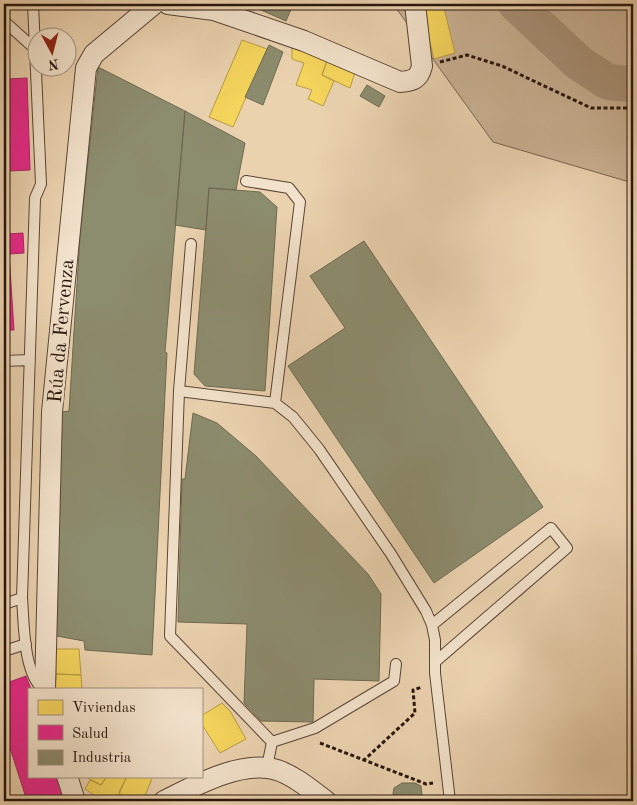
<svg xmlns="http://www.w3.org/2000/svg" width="637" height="805" viewBox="0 0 637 805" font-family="'Old Standard TT',serif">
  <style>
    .green { fill: #cab294; stroke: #796451 }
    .homes { fill: #f6d55c; stroke: #b89c45 }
    .health { fill: #e7298a; stroke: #ae2365 }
    .industry { fill: #8c8c6e; stroke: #6e6951 }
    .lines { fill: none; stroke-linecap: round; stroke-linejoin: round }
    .river { stroke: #a99278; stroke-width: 36 }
    .service-casing { stroke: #594536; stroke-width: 12 }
    .minor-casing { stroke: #594536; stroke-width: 22 }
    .path { stroke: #28160e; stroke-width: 3; stroke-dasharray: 4 2.5; stroke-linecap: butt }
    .service { stroke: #f2e2cb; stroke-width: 10 }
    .minor { stroke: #f2e2cb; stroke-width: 20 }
    .labels { text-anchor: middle; stroke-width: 5; stroke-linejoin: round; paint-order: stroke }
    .street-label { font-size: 20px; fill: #28160e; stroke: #f2e2cb }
  </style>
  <rect width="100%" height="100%" fill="#ebd2af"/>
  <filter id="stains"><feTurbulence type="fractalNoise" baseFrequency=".004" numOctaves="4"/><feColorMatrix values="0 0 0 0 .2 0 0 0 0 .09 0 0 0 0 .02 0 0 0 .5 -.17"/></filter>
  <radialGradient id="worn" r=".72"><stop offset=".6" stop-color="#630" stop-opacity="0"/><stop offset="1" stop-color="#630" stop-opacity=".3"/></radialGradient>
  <path class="green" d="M393,4h240v179l-140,-41z"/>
  <path class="homes" d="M422,4h21l12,49 -21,6 -13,-53z
    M242,40l25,9 -34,78 -24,-10z
    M292,44l36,14 -6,17 12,6 -11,25 -15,-7 4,-9 -16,-5 8,-22 -12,-4z
    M328,58l27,14 -5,16 -28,-13z
    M55,649h24l2,26 -25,-1z
    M56,674l25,1 1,14h-30l-1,-9h5z
    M222,703l8,8 16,28 -26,14 -19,-30v-7z
    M84,776h23l-6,9z
    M107,776h20l-11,25h-32l10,-6 -9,-6 5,-9 11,5z
    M127,776h26l-8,20 -8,5h-13l-5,-9z"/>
  <path class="health" d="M4,51l2,28 21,-1 3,92 -21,1 -1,63 15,-1 1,20 -15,1 5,76h-10z
    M26,676l5,13h-2v87h30l9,25h-41l-23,-72v-45z"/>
  <path class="industry" d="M264,4h21l7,3 -6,14 -25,-11z
    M269,45l14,7 -20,53 -18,-8z
    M98,67l87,44 -20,241 2,1 -15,302 -67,-5 -1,-9 -33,-6 11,-223 7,-1 11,-175z
    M367,85l18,11 -6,11 -19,-11z
    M185,111l60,32 -9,47 -27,-2 -3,42 -31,-5z
    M209,188l51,4 17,15 -12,184 -60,-5 -11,-12z
    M364,241l179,266 -109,76 -146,-217 57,-38 -35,-52z
    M193,413l24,10 39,33 112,118 13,20 -2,87 -65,-2 -1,43 -52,-1 -17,-18 3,-79 -69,-2 4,-143h3z
    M402,783h13l6,3 1,10 -3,5h-20l-4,-2 -2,-6 1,-5z"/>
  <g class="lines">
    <path class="river" d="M516,4l63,59 29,19 25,2"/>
    <defs>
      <path id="service" d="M33,4l8,180 -6,14 -13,400c2,24 1,75 21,91
        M4,21l30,27
        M246,181l43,7 11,14 -25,201
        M191,244l-12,147 96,12 18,14 26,32 72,105 35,57 6,14 3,15v33l15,128
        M4,361l26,-1
        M179,391l-9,245 102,106 -5,25
        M4,604l18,-6
        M432,625l119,-97 16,20 -132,114
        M4,651l22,-7
        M272,742l43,-14 79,-47 2,-17"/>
      <path id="minor" d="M168,4l46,6 90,31 96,41c13,-1 19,-3 22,-16l-7,-62
        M45,689l7,-277 34,-344 8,-14 60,-50
        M67,776l8,25
        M164,801c30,-15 79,-42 113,-31 18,6 34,20 49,31"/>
    </defs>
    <use href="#service" class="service-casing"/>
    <use href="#minor" class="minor-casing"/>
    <path class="path" d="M624,4l9,5
      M440,62l27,-7 35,11 89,42h42
      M320,743l106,41 7,-1
      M363,761l52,-48 -2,-23 9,-3"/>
    <use href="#service" class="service"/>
    <use href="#minor" class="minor"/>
  </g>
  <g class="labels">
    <g class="street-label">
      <text transform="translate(60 331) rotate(-85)" y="7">Rúa da Fervenza</text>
    </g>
  </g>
  <rect width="637" height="805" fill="none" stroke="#ebd2af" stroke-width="20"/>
  <rect x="5" y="5" width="627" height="795" fill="none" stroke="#28160e" stroke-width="2.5"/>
  <rect x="10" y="10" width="617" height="785" fill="none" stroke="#28160e"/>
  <rect x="28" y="688" width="175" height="90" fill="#f2e2cb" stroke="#a1907f"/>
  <rect x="38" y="700" width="25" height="15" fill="#f6d55c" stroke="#a1907f"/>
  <text x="72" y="712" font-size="15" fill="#28160e">Viviendas</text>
  <rect x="38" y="725" width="25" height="15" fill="#e7298a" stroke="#a1907f"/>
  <text x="72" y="738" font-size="15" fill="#28160e">Salud</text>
  <rect x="38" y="750" width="25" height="15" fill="#8c8c6e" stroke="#a1907f"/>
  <text x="72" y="762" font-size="15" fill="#28160e">Industria</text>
  <g transform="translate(52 52) rotate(173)"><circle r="24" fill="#f2e2cb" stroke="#a1907f"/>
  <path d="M0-4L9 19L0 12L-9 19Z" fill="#8f2418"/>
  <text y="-8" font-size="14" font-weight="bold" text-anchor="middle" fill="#28160e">N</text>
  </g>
  <rect width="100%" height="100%" filter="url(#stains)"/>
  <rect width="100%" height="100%" fill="url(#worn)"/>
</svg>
